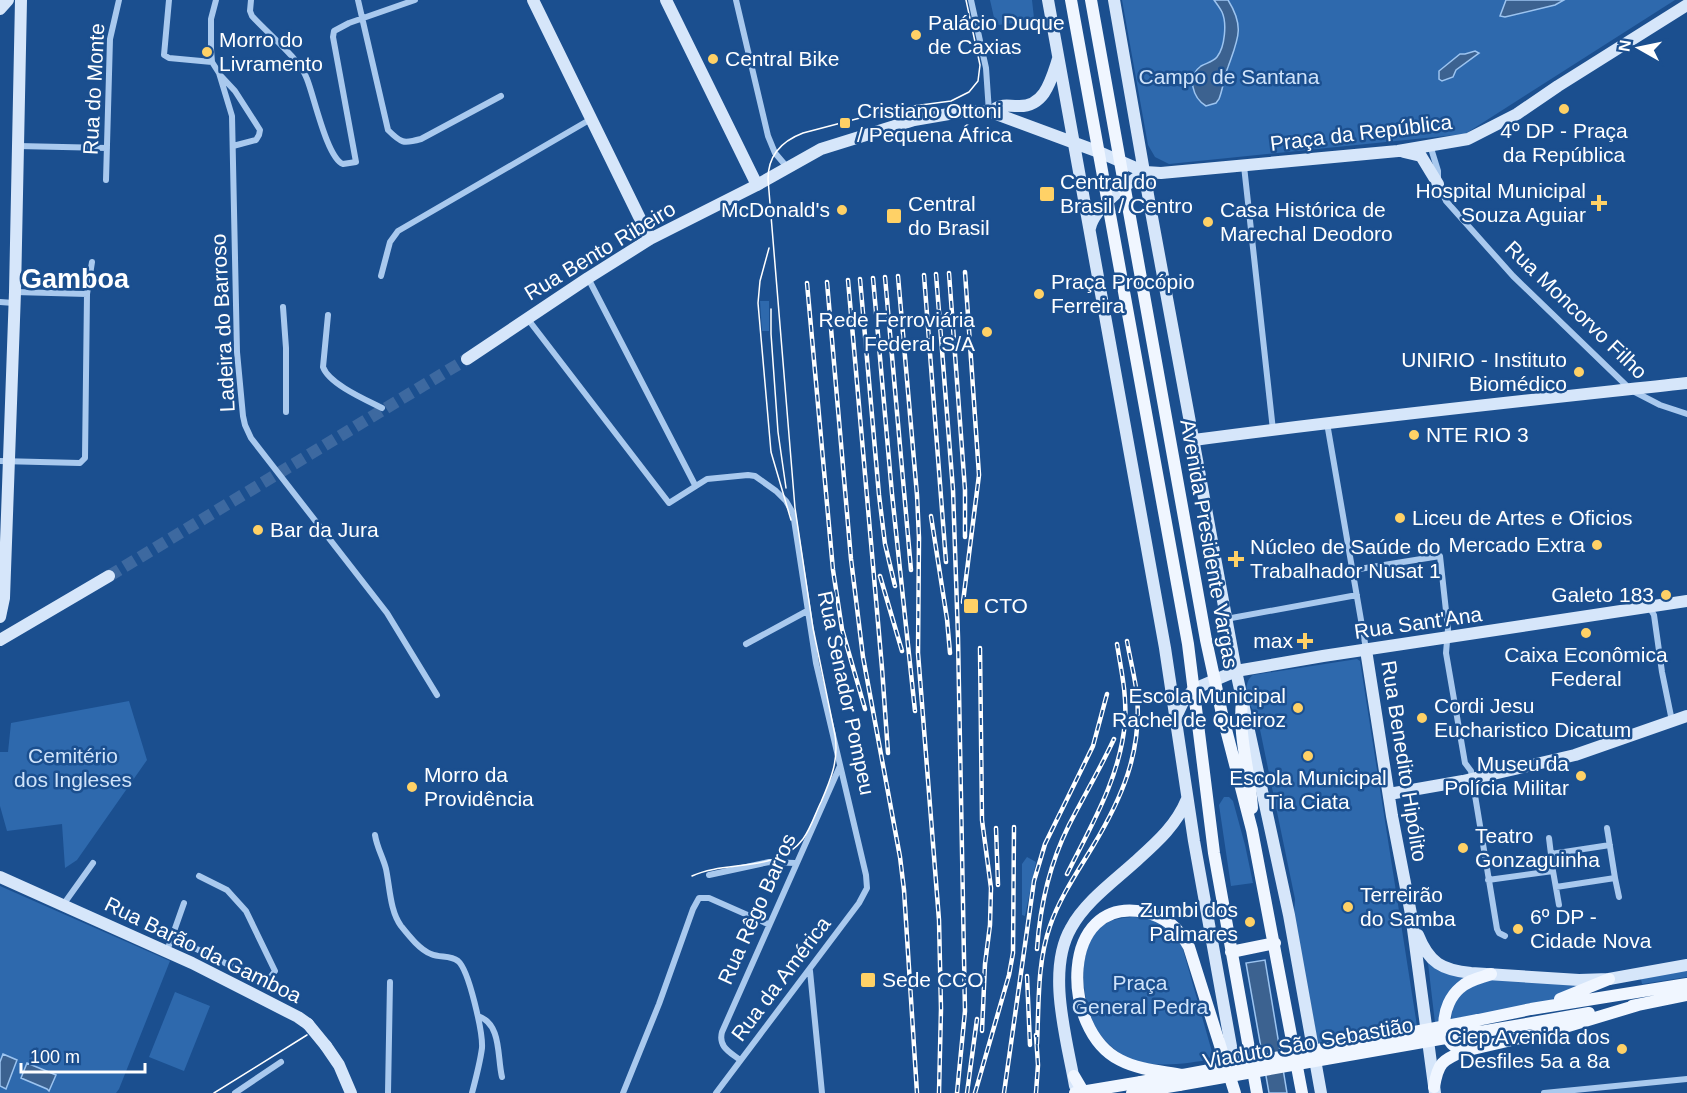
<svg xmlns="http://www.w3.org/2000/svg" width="1687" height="1093" viewBox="0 0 1687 1093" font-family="Helvetica,sans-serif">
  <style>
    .green { fill: #2e69ad }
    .water { fill: #3c6290; stroke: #9cc4f0; stroke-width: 1.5 }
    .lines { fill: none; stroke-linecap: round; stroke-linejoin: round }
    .secondary-tunnel { stroke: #3d69a0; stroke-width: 12; stroke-dasharray: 12 6; stroke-linecap: butt }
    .street { stroke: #a9c9ee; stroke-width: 6 }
    .secondary { stroke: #d6e6fa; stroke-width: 12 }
    .primary { stroke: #f0f6ff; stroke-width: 12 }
    .tram { stroke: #fff; stroke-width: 1.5 }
    .rail-casing { stroke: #fff; stroke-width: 4.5 }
    .rail { stroke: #1b4f8f; stroke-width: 2; stroke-dasharray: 7; stroke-linecap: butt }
    .secondary-bridge { stroke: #d6e6fa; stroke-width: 12 }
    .primary-bridge { stroke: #f0f6ff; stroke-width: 12 }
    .poi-dot { fill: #ffd166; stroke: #1b4f8f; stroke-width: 2 }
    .labels { text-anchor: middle; stroke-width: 5; stroke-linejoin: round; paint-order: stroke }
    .poi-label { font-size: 21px; fill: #fff; stroke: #1b4f8f; text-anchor: start }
    .park-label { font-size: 21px; fill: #cfe3fa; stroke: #1b4f8f }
    .street-label { font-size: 21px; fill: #fff; stroke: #1b4f8f }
    .district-label { font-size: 27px; font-weight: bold; fill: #fff; stroke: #1b4f8f }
  </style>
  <rect width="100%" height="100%" fill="#1b4f8f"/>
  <path class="green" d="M990,0h42l2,18 -4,3 -32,4 -3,-3z
    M1122,0h553l-210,134 -296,30 -14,-7 -7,-12z
    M760,301h9v30h-7z
    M1357,659l3,2 57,365 -99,18 -24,-130 1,-15 -38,-184c-9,-8 -16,-32 -4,-40z
    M129,701l18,59 -70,100 -12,8 -3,-44 -55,7 -7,-25v-54h8l3,-29z
    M1224,797h5l4,4 12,44 8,38 -22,3 -12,-81z
    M1027,857l9,5 -11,54 -3,-1v-51z
    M0,886l170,75 -51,128 -3,4h-116z
    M1132,917l17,1 19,9 14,19 32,113c-25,4 -53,9 -78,2 -16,-5 -34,-20 -41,-35 -14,-28 -19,-79 7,-100 9,-7 20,-8 30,-9z
    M1428,963l11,8 25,7 -16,15 -9,29 -4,1z
    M1687,969v8l-45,7 -1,-5z
    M1494,979l90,6 -35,16 -98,19c3,-28 19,-34 43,-41z
    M175,992l35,14 -26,65 -35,-14z"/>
  <path class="water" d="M1214,0h14c17,27 10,39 0,67 -4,10 -5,22 -9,32l-3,4 -10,3c-13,-8 -20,-29 -5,-40 5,-3 12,-4 16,-9 8,-10 10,-34 5,-45 -2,-4 -5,-8 -8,-12z
    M1506,0h58l-9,5 -50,12 -5,-1z
    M1475,51l4,2 -23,17 -3,7 -11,4 -3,-2v-8l21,-17h5z
    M1265,960l22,133h-18l-23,-130z
    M3,1054l14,6 -11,29 -6,-3v-24z
    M27,1063l29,12 -7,16 -2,-2 -26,-11z"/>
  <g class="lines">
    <path class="secondary-tunnel" d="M109,576l358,-217"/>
    <path class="street" d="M169,0l-5,55 5,3 43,4
      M216,0l-5,19v30l1,13 7,11 13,43 5,236 6,64 2,9 6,13 136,175 50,82
      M251,0l-1,11 2,5c15,17 48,43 55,63 7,17 20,79 36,85l13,-2 -23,-125 1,-6 15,-8 66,-23
      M358,0l30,130c13,13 15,14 33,9l80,-43
      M736,0l32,136 7,17 12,14
      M971,0l15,68 3,44
      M221,76l14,15 25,39 -1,5 -3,5 -23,6
      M1430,145l8,26v13l8,17 67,75 118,114 29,15 27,9
      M18,146l89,2
      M1244,166l29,264
      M106,180l4,-141 9,-39
      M381,276l9,-34 8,-11 193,-112
      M588,278l107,207
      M15,292l72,2
      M0,302l14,1
      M283,307l3,41v64
      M328,315l-5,52c6,17 43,33 59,41
      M527,318l142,185 38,-24 41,-4 7,1 21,15 10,10 7,12 23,150 50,212 1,13 -8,15 -143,190
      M1327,423l39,226
      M0,461l80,2 5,-5 2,-164 5,-32
      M1353,570l87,-14 8,73 -2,24 19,110 6,8 26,158 2,4 6,3
      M1649,607l5,8 8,57 10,49
      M1226,619l131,-24
      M746,644l61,-33
      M1607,828l8,50
      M375,835c2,13 8,22 11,34 4,19 4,42 15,57 8,10 19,24 30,28 9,4 19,1 27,7 11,9 25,72 24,87 -2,15 -6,30 -10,45
      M1551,854l59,-9
      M1553,871l6,34
      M709,875l60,-13 26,1
      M1488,880l65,-9 -4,-33
      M1556,887l59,-9 4,19
      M63,905l30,-42
      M172,937l94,46 9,-12 -29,-60 -19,-21 -28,-14
      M167,951l17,-48
      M810,971l12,122
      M478,1016c24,8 19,41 24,61
      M740,1060c-10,-8 -22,-13 -18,-28l118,-266
      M235,1093l46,-31
      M388,1093l2,-111
      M623,1093l36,-89 34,-95 6,-11h10l59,26
      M1544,1093l143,-14"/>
    <path class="secondary" d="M533,0l117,239
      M666,0l91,185
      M1048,0l117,648 29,193 42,233
      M1114,0l36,206 86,465 53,244 32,178
      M0,9l8,-9
      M991,112c10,-9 15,-6 27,-6 27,1 33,-26 40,-47
      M1404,152l17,4 17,28
      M1090,228c4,-20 38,-45 55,-56
      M467,359l121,-81 62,-39 107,-54 64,-36 93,-29 52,-9 25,1 108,40 46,20 16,1 237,-22 70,-12 49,-25 41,-28 129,-81
      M1194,440c164,-22 328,-39 493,-57
      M0,617l4,-19 11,-306 6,-292
      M0,640l109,-64
      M1366,650l26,166 19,98 24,179
      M1176,717l7,-15 11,-13 42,-18 87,-15 364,-55
      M1389,794l74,-13 112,-26 112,-39
      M0,877l192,86 106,54 10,7
      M1418,935c11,28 24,35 53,38l108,7 30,-1 78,-14
      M326,1046l13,19 12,28
      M1075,1086c-8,-46 -29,-115 -4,-158 14,-26 42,-46 64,-66 21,-19 41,-36 52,-63"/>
    <path class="primary" d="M1071,0l117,644 26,209 43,240
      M1091,0l115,640 16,74 30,116 50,263
      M1242,702c-4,34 8,71 10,106
      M1231,952l44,-9
      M1560,999l49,-20
      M1632,1006l55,-11
      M1478,1020l53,-11 156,-25
      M1480,1032l109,-19
      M1464,1051c-28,-8 -23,-47 -4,-63 8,-8 20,-10 31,-14
      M1183,1075c-21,-4 -44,-5 -63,-15 -60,-30 -61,-165 24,-148 21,4 35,16 45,35l46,146
      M1074,1076l10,17
      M1141,1082l32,-6
      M1434,1087c4,-24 8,-27 30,-36l91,-21 83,-25
      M1132,1093l47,-8"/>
    <path class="tram" d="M769,248l-9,33 -2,22 13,149 20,68
      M771,309v25l7,98 8,56
      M692,876c34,-16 86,-3 111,-37 8,-11 12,-25 18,-37 10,-23 18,-42 14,-67l-22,-107 -18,-120 -27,-329c0,-24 14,-38 35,-46l95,-25 53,-7 18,-9 9,-11 2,-16 -14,-65
      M214,1093l93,-58"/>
    <defs>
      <path id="rail" d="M949,273l16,217v47
        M936,274l17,216 5,147 7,374 -8,82
        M924,275l22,287
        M898,276l19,219 2,43 -1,115 21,267 2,89 -2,84
        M885,277l26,293
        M873,278l19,216 23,217
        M860,279l19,216 6,49 10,42
        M848,280l34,388 6,85
        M827,282l24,277 12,98 37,200 4,33 13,203
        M807,283l26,287 9,59 23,80
        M931,516l16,103 3,34
        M880,576l22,75
        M963,602l16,-127 -14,-203
        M980,648l2,172 9,68 -1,37 -5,39 -3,67
        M996,828l2,57
        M1067,874c24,-48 54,-98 58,-153 2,-26 -4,-52 -8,-77
        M1037,949c3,-43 13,-86 32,-124 15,-29 31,-56 45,-86
        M1027,976l3,69
        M1037,1044c2,-39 0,-81 13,-118 10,-29 28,-55 43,-80 29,-48 49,-94 44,-151 -2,-18 -7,-36 -10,-54
        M967,1093l10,-74
        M975,1093l34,-118 4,-22 1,-126
        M1004,1093l30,-212 11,-37 48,-98 14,-52
        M1036,1093l2,-28 -2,-30"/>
    </defs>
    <use href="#rail" class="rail-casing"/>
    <use href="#rail" class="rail"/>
    <path class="secondary-bridge" d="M308,1024l18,22"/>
    <path class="primary-bridge" d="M1183,1075l295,-55
      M1179,1085l301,-53
      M1075,1093l66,-11"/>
  </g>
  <g class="poi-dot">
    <circle cx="916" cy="35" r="6"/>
    <circle cx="207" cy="52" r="6"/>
    <circle cx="713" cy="59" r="6"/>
    <circle cx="1564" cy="109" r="6"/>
    <rect x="839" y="117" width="12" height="12" rx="3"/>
    <rect x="1039" y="186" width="16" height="16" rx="3"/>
    <path d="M1596 194h6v6h6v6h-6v6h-6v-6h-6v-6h6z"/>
    <circle cx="842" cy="210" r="6"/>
    <rect x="886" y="208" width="16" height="16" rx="3"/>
    <circle cx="1208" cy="222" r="6"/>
    <circle cx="1039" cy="294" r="6"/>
    <circle cx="987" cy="332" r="6"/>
    <circle cx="1579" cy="372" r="6"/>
    <circle cx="1414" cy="435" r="6"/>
    <circle cx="1400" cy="518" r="6"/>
    <circle cx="258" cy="530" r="6"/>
    <circle cx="1597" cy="545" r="6"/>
    <path d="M1233 550h6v6h6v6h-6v6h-6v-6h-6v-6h6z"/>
    <circle cx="1666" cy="595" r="6"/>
    <rect x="963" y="598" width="16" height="16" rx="3"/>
    <circle cx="1586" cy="633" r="6"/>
    <path d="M1302 632h6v6h6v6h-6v6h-6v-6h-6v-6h6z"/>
    <circle cx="1298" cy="708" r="6"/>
    <circle cx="1422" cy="718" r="6"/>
    <circle cx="1308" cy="756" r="6"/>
    <circle cx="1581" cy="776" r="6"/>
    <circle cx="412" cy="787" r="6"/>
    <circle cx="1463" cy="848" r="6"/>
    <circle cx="1348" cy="907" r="6"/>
    <circle cx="1250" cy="922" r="6"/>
    <circle cx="1518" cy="929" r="6"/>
    <rect x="860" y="972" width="16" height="16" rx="3"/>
    <circle cx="1622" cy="1049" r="6"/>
  </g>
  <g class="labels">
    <g class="poi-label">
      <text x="928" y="30">Palácio Duque<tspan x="928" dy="24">de Caxias</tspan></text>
      <text x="219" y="47">Morro do<tspan x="219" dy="24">Livramento</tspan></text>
      <text x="725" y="66">Central Bike</text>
      <text x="857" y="118">Cristiano Ottoni<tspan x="857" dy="24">/ Pequena África</tspan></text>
      <text x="1564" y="138" text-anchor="middle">4º DP - Praça<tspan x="1564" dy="24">da República</tspan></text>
      <text x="1060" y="189">Central do<tspan x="1060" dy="24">Brasil / Centro</tspan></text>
      <text x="1586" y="198" text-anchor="end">Hospital Municipal<tspan x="1586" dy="24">Souza Aguiar</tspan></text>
      <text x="908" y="211">Central<tspan x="908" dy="24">do Brasil</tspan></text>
      <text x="830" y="217" text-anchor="end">McDonald's</text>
      <text x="1220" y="217">Casa Histórica de<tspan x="1220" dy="24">Marechal Deodoro</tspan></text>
      <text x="1051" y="289">Praça Procópio<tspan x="1051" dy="24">Ferreira</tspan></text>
      <text x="975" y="327" text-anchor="end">Rede Ferroviária<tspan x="975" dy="24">Federal S/A</tspan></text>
      <text x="1567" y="367" text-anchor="end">UNIRIO - Instituto<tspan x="1567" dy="24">Biomédico</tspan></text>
      <text x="1426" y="442">NTE RIO 3</text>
      <text x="1412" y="525">Liceu de Artes e Oficios</text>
      <text x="270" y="537">Bar da Jura</text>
      <text x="1585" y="552" text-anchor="end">Mercado Extra</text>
      <text x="1250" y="554">Núcleo de Saúde do<tspan x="1250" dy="24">Trabalhador Nusat 1</tspan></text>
      <text x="1654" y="602" text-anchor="end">Galeto 183</text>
      <text x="984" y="613">CTO</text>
      <text x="1293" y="648" text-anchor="end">max</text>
      <text x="1586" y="662" text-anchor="middle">Caixa Econômica<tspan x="1586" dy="24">Federal</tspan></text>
      <text x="1286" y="703" text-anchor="end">Escola Municipal<tspan x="1286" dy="24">Rachel de Queiroz</tspan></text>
      <text x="1434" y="713">Cordi Jesu<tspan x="1434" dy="24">Eucharistico Dicatum</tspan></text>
      <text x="1569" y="771" text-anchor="end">Museu da<tspan x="1569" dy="24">Polícia Militar</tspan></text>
      <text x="424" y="782">Morro da<tspan x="424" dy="24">Providência</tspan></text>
      <text x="1308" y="785" text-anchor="middle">Escola Municipal<tspan x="1308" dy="24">Tia Ciata</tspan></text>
      <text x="1475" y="843">Teatro<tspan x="1475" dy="24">Gonzaguinha</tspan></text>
      <text x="1360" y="902">Terreirão<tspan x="1360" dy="24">do Samba</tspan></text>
      <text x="1238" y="917" text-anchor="end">Zumbi dos<tspan x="1238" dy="24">Palmares</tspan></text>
      <text x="1530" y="924">6º DP -<tspan x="1530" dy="24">Cidade Nova</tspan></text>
      <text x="882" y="987">Sede CCO</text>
      <text x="1610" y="1044" text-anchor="end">Ciep Avenida dos<tspan x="1610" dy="24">Desfiles 5a a 8a</tspan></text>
    </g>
    <g class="park-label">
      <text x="1229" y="84">Campo de Santana</text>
      <text x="73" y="763">Cemitério<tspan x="73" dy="24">dos Ingleses</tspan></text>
      <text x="1140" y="990">Praça<tspan x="1140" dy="24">General Pedra</tspan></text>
    </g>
    <g class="street-label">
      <text transform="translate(94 89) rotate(-87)" y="7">Rua do Monte</text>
      <text transform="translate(1361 133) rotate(-7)" y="7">Praça da República</text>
      <text transform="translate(600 251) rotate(-31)" y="7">Rua Bento Ribeiro</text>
      <text transform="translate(1576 310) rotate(44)" y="7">Rua Moncorvo Filho</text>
      <text transform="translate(223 323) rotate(-93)" y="7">Ladeira do Barroso</text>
      <text transform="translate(1209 544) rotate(80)" y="7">Avenida Presidente Vargas</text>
      <text transform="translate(1418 623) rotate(-8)" y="7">Rua Sant'Ana</text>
      <text transform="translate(846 693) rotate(78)" y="7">Rua Senador Pompeu</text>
      <text transform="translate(1404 761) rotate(81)" y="7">Rua Benedito Hipólito</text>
      <text transform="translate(757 909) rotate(-66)" y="7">Rua Rêgo Barros</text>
      <text transform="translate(203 950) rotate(26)" y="7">Rua Barão da Gamboa</text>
      <text transform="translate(781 979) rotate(-53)" y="7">Rua da América</text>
      <text transform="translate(1308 1043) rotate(-10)" y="7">Viaduto São Sebastião</text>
    </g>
    <g class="district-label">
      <text x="75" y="288">Gamboa</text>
    </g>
  </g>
  <g transform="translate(1639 48) rotate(279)" stroke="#1b4f8f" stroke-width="4.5" paint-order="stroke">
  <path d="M0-4.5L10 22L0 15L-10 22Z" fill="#ffffff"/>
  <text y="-9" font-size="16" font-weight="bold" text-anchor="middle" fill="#ffffff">N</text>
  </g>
  <path d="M21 1063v9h124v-9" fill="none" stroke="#ffffff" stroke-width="3"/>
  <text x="30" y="1063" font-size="18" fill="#ffffff" stroke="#1b4f8f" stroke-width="4.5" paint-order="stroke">100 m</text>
</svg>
